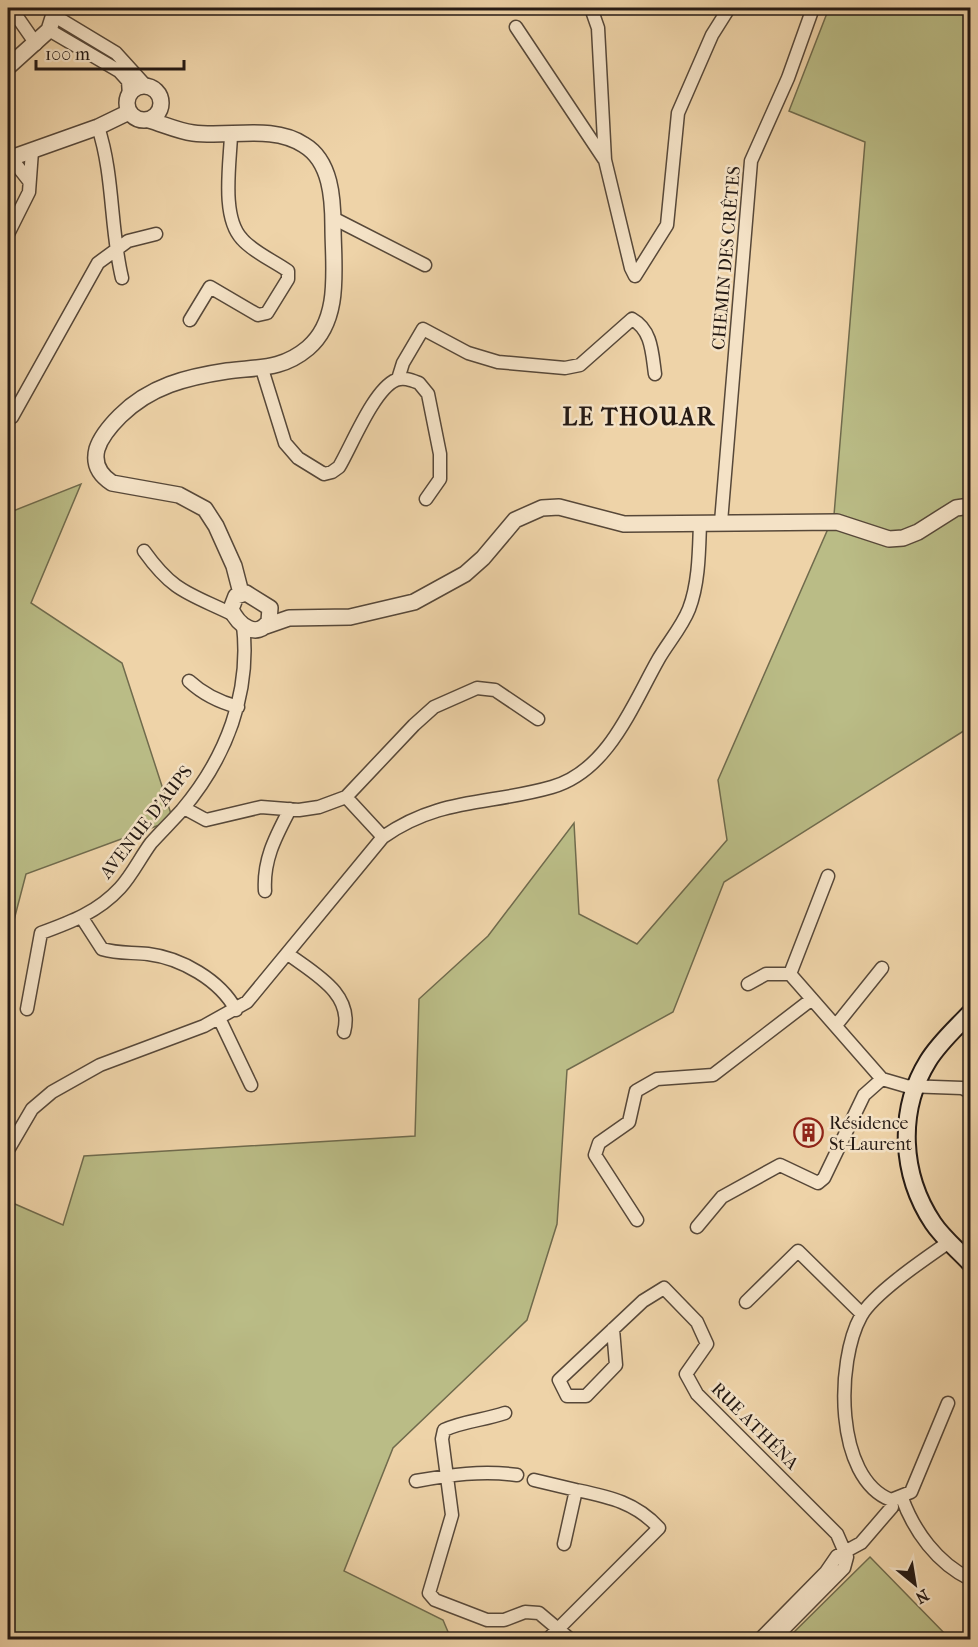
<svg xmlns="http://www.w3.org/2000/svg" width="978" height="1647" viewBox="0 0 978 1647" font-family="'IM FELL French Canon',serif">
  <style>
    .green { fill: #babc86; stroke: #706b4d; stroke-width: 1.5 }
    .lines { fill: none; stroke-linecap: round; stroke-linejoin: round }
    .minor-casing { stroke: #574839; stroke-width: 15 }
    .tertiary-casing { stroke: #574839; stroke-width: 18 }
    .secondary-casing { stroke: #251a14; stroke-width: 20 }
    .minor { stroke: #f4e2c6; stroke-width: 12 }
    .tertiary { stroke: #f4e2c6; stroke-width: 15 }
    .secondary { stroke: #f4e2c6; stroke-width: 16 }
    .labels { text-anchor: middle; stroke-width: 5; stroke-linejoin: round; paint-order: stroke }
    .street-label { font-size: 18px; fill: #251a14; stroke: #f4e2c6 }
    .poi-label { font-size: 18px; fill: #251a14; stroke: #f4e2c6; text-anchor: start }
    .district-label { font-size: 24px; font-weight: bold; letter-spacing: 1.5px; fill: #251a14; stroke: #f4e2c6 }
  </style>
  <rect width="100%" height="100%" fill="#eed3a8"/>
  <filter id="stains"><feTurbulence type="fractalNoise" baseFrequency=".00333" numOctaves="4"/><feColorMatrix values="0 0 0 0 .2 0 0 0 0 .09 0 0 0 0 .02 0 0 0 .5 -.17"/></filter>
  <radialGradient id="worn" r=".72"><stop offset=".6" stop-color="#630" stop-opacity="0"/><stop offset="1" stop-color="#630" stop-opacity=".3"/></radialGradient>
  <path class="green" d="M829,8h141v719l-246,155 -51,130 -106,58 -10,154 -30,96 -134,128 -49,123 99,49 8,19h-443v-438l55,24 21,-69 331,-20 4,-137 69,-63 86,-113 5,91 58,30 90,-104 -9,-60 116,-265 31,-373 -76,-31z
    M81,484l-50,119 91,60 51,157 -147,54 -18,69v-430z
    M870,1557l80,82h-163z"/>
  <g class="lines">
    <defs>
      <path id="minor" d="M11,8l25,36
        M591,8l7,20 7,132 26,108 4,8 32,-51 11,-112 34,-78 17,-27
        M53,15l63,38 30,33
        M516,27l88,132
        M49,30l70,41 9,10 1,14
        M98,127c16,48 12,101 24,151
        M11,158l18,23
        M333,218l92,47
        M8,234l21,-42 3,-41
        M190,320l20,-33 48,28 9,-2 21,-34v-8c-14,-10 -35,-19 -46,-32 -21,-22 -12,-75 -11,-104
        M262,369l23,74 13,15 26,16 8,-2 7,-5c13,-22 35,-78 57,-87 8,-3 15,0 23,3l9,11 12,60v25l-14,20
        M398,379l5,-16 20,-34 45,24 30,9 67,6 15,-3 52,-46c20,11 20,34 23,55
        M8,419l4,-2 86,-154 30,-22 28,-7
        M721,522l30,-361 37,-83 25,-70
        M144,551c30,42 45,42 90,64
        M189,681c15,14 30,21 49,26
        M346,797l37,40
        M184,808l22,12 55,-13 38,3 20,-3 27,-10 68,-72 20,-18 43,-19 18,2 43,29
        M828,876l-38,98 92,105 24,7 56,2 8,4
        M265,891c-2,-32 11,-55 25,-82
        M82,918l20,31c16,5 30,3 46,5 33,4 72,26 88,56
        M288,954c27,20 66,40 56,78
        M748,984l18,-10h24
        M27,1009l14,-76c30,-11 57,-21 79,-45 12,-13 20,-30 31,-45 10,-11 21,-22 31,-33 44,-52 69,-117 61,-185
        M219,1018l32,67
        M837,1024l45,-56
        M8,1150l24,-41 20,-17 48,-27 104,-39 43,-24 136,-165c57,-40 107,-32 169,-50 56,-16 80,-81 106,-127 9,-16 24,-33 31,-51 10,-26 10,-58 11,-86
        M637,1220l-42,-65 4,-12 30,-21 7,-31 21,-12 56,-4 99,-76
        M697,1227l25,-30 58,-32 38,18 6,-5 40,-83 18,-16
        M746,1302l52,-51 64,63
        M613,1329l3,36 -30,31h-19l-8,-16 84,-79 21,-13 33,34 10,22 -21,30 11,20 140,140 10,23 -3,11 -71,72
        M948,1403l-37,89 -20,8c-57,-22 -55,-139 -30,-184 13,-23 65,-58 88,-74
        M505,1413c-20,7 -42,8 -61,17l-2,9 10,76 -23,78 6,7 52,20h17l21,-8 14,1 32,27
        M534,1480l42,10 -12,54
        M416,1481c34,-6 66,-11 101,-6
        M902,1498c12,33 35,65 68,81
        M547,1640l112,-112c-24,-26 -50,-31 -83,-38
        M759,1640l67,-68 11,-16 24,-13 31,-36 -1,-7"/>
      <path id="tertiary" d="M8,67l41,-37 7,-22
        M127 103a17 17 0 1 1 34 0a17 17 0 1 1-34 0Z
        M149,120c14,4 29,11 44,13 36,5 79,-9 111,12 27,16 29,54 29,82 0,39 9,92 -25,121 -26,22 -50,19 -81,23 -40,6 -77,15 -107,45 -9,9 -19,20 -23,33 -4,15 3,26 15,34l67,12 26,14 11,17 18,40 7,27
        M8,159l90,-32 31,-15
        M246,593l24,15 -1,13c-12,19 -31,4 -38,-12l5,-13z
        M266,626l23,-8 61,-1 64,-15 51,-28 18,-16 32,-38 27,-12 17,-1 65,17 213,-2 52,17 14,-1 15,-6 38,-24 14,-2"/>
      <path id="secondary" d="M970,1013c-14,15 -31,30 -42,48 -31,50 -27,114 5,162 10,15 25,27 37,40"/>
    </defs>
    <use href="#minor" class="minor-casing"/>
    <use href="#tertiary" class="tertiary-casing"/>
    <use href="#secondary" class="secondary-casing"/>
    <use href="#minor" class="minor"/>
    <use href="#tertiary" class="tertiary"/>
    <use href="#secondary" class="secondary"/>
  </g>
  <defs>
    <symbol id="building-ring" viewBox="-11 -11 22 22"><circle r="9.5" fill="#f4e2c6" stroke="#8f2418" stroke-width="1.5"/><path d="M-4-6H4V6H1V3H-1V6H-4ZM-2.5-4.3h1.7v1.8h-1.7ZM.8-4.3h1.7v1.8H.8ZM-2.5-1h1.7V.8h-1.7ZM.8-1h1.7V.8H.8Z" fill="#8f2418"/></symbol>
  </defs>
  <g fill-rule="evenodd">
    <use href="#building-ring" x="792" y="1116" width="33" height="33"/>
  </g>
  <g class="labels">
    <g class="street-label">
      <text transform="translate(726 258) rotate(-85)" y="6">CHEMIN DES CRÊTES</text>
      <text transform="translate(146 822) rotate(-52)" y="6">AVENUE D'AUPS</text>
      <text transform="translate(755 1426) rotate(45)" y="6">RUE ATHÉNA</text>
    </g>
    <g class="poi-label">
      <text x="829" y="1129">Résidence<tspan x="829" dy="21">St-Laurent</tspan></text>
    </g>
    <g class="district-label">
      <text x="639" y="425">LE THOUAR</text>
    </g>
  </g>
  <rect width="978" height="1647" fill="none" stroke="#eed3a8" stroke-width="30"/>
  <rect x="9" y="9" width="960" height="1629" fill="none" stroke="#251a14" stroke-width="3"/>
  <rect x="15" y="15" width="948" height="1617" fill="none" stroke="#251a14" stroke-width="1.5"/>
  <g transform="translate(915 1584) rotate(150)" stroke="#f4e2c6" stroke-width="4.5" paint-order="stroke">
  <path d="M0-4.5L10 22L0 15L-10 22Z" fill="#251a14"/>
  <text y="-9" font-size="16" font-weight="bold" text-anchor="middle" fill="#251a14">N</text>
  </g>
  <path d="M36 60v9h148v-9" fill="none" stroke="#251a14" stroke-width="3"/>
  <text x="45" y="60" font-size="18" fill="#251a14" stroke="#f4e2c6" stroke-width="4.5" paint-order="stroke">100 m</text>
  <rect width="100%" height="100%" filter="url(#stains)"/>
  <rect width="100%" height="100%" fill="url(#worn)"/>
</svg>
